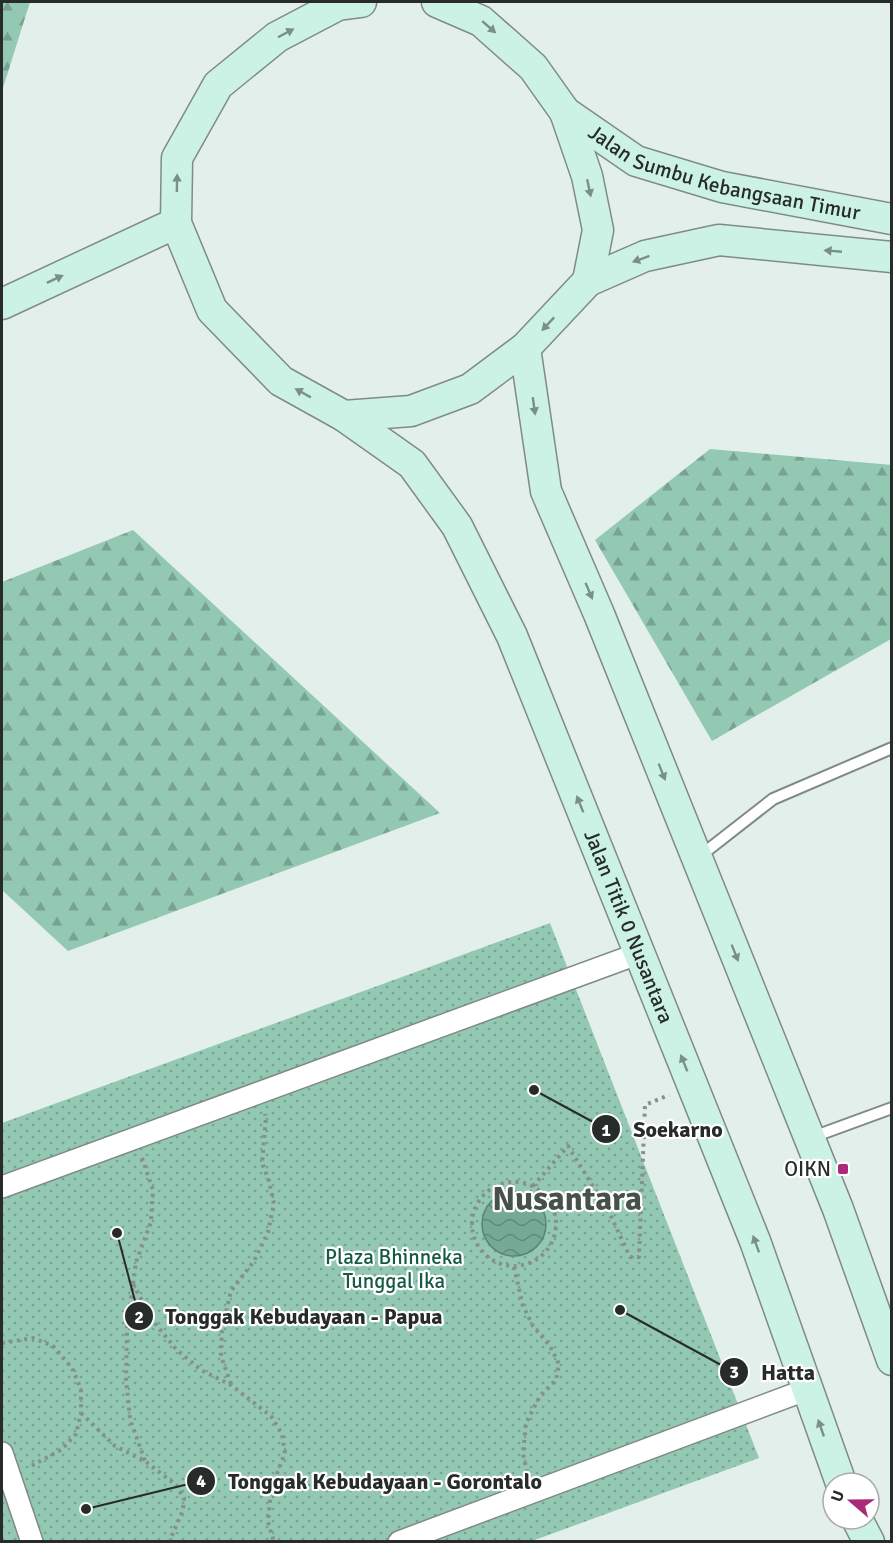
<svg xmlns="http://www.w3.org/2000/svg" width="893" height="1543" viewBox="0 0 893 1543" font-family="Signika,sans-serif">
  <style>
    .grass { fill: url(#grass-dots) }
    .forest { fill: url(#forest-firs) }
    .water { fill: url(#water-waves); stroke: #5e8475; stroke-width: 1.5 }
    .lines { fill: none; stroke-linecap: round; stroke-linejoin: round }
    .lane-casing { stroke: #808b86; stroke-width: 14 }
    .street-casing { stroke: #808b86; stroke-width: 24 }
    .secondary-casing { stroke: #808b86; stroke-width: 33 }
    .path { stroke: #878f8c; stroke-width: 4; stroke-dasharray: 3 4.5; stroke-linecap: butt }
    .lane { stroke: #fff; stroke-width: 10 }
    .street { stroke: #fff; stroke-width: 21 }
    .secondary { stroke: #cbf2e5; stroke-width: 30 }
    .oneway { fill: #798f88 }
    .poi-dot { fill: #aa2a78; stroke: #fff; stroke-width: 2 }
    .labels { text-anchor: middle; stroke-width: 4.5; stroke-linejoin: round; paint-order: stroke }
    .street-label { font-size: 21px; fill: #272c2a; stroke: #fff }
    .poi-label { font-size: 21px; fill: #272c2a; stroke: #fff; text-anchor: end }
    .park-label { font-size: 21px; fill: #165a45; stroke: #fff }
    .town-label { font-size: 33px; font-weight: bold; fill: #46514c; stroke: #fff }
    .leader { fill: none; stroke: #272c2a; stroke-width: 2 }
    .callout-dot { fill: #272c2a; stroke: #fff; stroke-width: 2 }
    .mark-label { font-size: 18px; text-anchor: middle; font-weight: bold; fill: #fff }
    .callout-label { font-size: 22px; text-anchor: middle; font-weight: bold; fill: #272c2a; stroke: #fff; stroke-width: 4.5; stroke-linejoin: round; paint-order: stroke }
  </style>
  <defs>
    <pattern id="grass-dots" width="8" height="8" patternUnits="userSpaceOnUse" patternTransform="scale(1.5)"><rect width="8" height="8" fill="#93c8b3"/><path d="M2 2h.1M6 6h.1" fill="none" stroke="#78a392" stroke-width="1.8" stroke-linecap="round"/></pattern>
    <pattern id="forest-firs" width="22" height="20" patternUnits="userSpaceOnUse" patternTransform="scale(1.5)"><rect width="22" height="20" fill="#93c8b3"/><path d="M5 1l3.5 6h-7zM16 11l3.5 6h-7z" fill="#78a392"/></pattern>
    <pattern id="water-waves" width="16" height="10" patternUnits="userSpaceOnUse" patternTransform="scale(1.5)"><rect width="16" height="10" fill="#75aa95"/><path d="M0 5q4-4 8 0t8 0" fill="none" stroke="#608b7a"/></pattern>
  </defs>
  <rect width="100%" height="100%" fill="#e3efea"/>
  <path class="grass" d="M550,923l209,535 -227,83 -530,1v-419z"/>
  <path class="forest" d="M2,2h28l-28,89z
    M710,449l182,16 -1,174 -179,102 -117,-201z
    M133,530l307,283 -372,138 -66,-61v-308z"/>
  <path class="water" d="M482 1224a32 32 0 1 1 64 0a32 32 0 1 1-64 0Z"/>
  <g class="lines">
    <defs>
      <path id="lane" d="M700,856l73,-57 119,-51
        M810,1138l82,-30"/>
      <path id="street" d="M2,1187l638,-234
        M2,1453l30,89
        M399,1542l409,-153"/>
      <g id="secondary">
        <path d="M361,2l-23,3 -61,32 -59,48 -41,73 -1,65 36,87 69,71 63,35 67,-5 59,-22 55,-41 63,-67 57,-25 74,-16 173,17"/>
        <path d="M437,2l44,19 52,46 32,45 22,64 11,54 -10,51"/>
        <path id="s1" d="M565,112l71,49 86,26 170,32"/>
        <path d="M2,304l174,-81"/>
        <path d="M525,348l21,143 53,123 239,595 54,151"/>
        <path id="s2" d="M344,416l68,48 45,62 55,110 243,605 86,242"/>
        <path d="M857,1519l12,23"/>
      </g>
    </defs>
    <use href="#lane" class="lane-casing"/>
    <use href="#street" class="street-casing"/>
    <use href="#secondary" class="secondary-casing"/>
    <path class="path" d="M142,1158l11,32 -2,32 -15,40 -9,66 -1,51 4,40 15,42
      M472 1224a42 42 0 1 1 84 0a42 42 0 1 1-84 0Z
      M533,1186l35,-40 42,68 20,43h9l6,-152 24,-10
      M514,1267l9,39 10,20 17,20 9,18 -3,16 -16,16 -14,27 -3,31 4,18
      M133,1284l20,37 23,28 25,21 30,15 40,31 11,18 3,19 -14,36 -3,33 6,20
      M2,1343l31,-5 20,8 19,22 9,21v24l-5,21 -15,16 -32,17
      M231,1384l-10,-28 1,-27 9,-38 23,-30 14,-29 6,-28 -5,-23 -7,-18 4,-46 -1,-3
      M81,1413l34,33 30,15 31,24 8,13 -1,12 -14,32"/>
    <use href="#lane" class="lane"/>
    <use href="#street" class="street"/>
    <use href="#secondary" class="secondary"/>
  </g>
  <defs><path id="oneway-solid" d="M-6-.8H1V-3.2L6.5 0L1 3.2V.8H-6Z" transform="scale(1.5)"/></defs>
  <g class="oneway">
    <use href="#oneway-solid" transform="translate(489 27) rotate(41)"/>
    <use href="#oneway-solid" transform="translate(286 33) rotate(-28)"/>
    <use href="#oneway-solid" transform="translate(177 183) rotate(-89)"/>
    <use href="#oneway-solid" transform="translate(589 188) rotate(78)"/>
    <use href="#oneway-solid" transform="translate(833 251) rotate(-175)"/>
    <use href="#oneway-solid" transform="translate(641 259) rotate(160)"/>
    <use href="#oneway-solid" transform="translate(55 279) rotate(-25)"/>
    <use href="#oneway-solid" transform="translate(548 324) rotate(133)"/>
    <use href="#oneway-solid" transform="translate(303 393) rotate(-151)"/>
    <use href="#oneway-solid" transform="translate(534 406) rotate(82)"/>
    <use href="#oneway-solid" transform="translate(589 591) rotate(67)"/>
    <use href="#oneway-solid" transform="translate(662 772) rotate(68)"/>
    <use href="#oneway-solid" transform="translate(580 804) rotate(-112)"/>
    <use href="#oneway-solid" transform="translate(735 953) rotate(68)"/>
    <use href="#oneway-solid" transform="translate(684 1063) rotate(-112)"/>
    <use href="#oneway-solid" transform="translate(756 1244) rotate(-110)"/>
    <use href="#oneway-solid" transform="translate(821 1428) rotate(-109)"/>
  </g>
  <rect class="poi-dot" x="837" y="1163" width="12" height="12" rx="3"/>
  <g class="labels">
    <g class="street-label">
      <text dy="7" stroke="none"><textPath href="#s1" startOffset="174">Jalan Sumbu Kebangsaan Timur</textPath></text>
      <text dy="7" stroke="none"><textPath href="#s2" startOffset="596">Jalan Titik 0 Nusantara</textPath></text>
    </g>
    <g class="poi-label">
      <text x="831" y="1176">OIKN</text>
    </g>
    <g class="park-label">
      <text x="394" y="1264">Plaza Bhinneka<tspan x="394" dy="24">Tunggal Ika</tspan></text>
    </g>
    <g class="town-label">
      <text x="567" y="1210">Nusantara</text>
    </g>
  </g>
  <path class="leader" d="M534 1090L606 1129M117 1233L139 1316M620 1310L734 1372M86 1509L201 1481"/>
  <g class="callout-dot">
    <circle cx="534" cy="1090" r="6"/>
    <circle cx="117" cy="1233" r="6"/>
    <circle cx="620" cy="1310" r="6"/>
    <circle cx="86" cy="1509" r="6"/>
    <circle cx="606" cy="1129" r="15"/>
    <circle cx="139" cy="1316" r="15"/>
    <circle cx="734" cy="1372" r="15"/>
    <circle cx="201" cy="1481" r="15"/>
  </g>
  <g class="mark-label">
    <text x="606" y="1136">1</text>
    <text x="139" y="1323">2</text>
    <text x="734" y="1378">3</text>
    <text x="201" y="1487">4</text>
  </g>
  <g class="callout-label">
    <text x="678" y="1137">Soekarno</text>
    <text x="304" y="1324">Tonggak Kebudayaan - Papua</text>
    <text x="788" y="1380">Hatta</text>
    <text x="385" y="1489">Tonggak Kebudayaan - Gorontalo</text>
  </g>
  <rect width="893" height="1543" fill="none" stroke="#272c2a" stroke-width="6"/>
  <g transform="translate(851 1501) rotate(290)"><circle r="28" fill="#ffffff" stroke="#a9abaa" stroke-width="1.5"/>
  <path d="M0-4.5L10 22L0 15L-10 22Z" fill="#aa2a78"/>
  <text y="-9" font-size="16" font-weight="bold" text-anchor="middle" fill="#272c2a">U</text>
  </g>
</svg>
